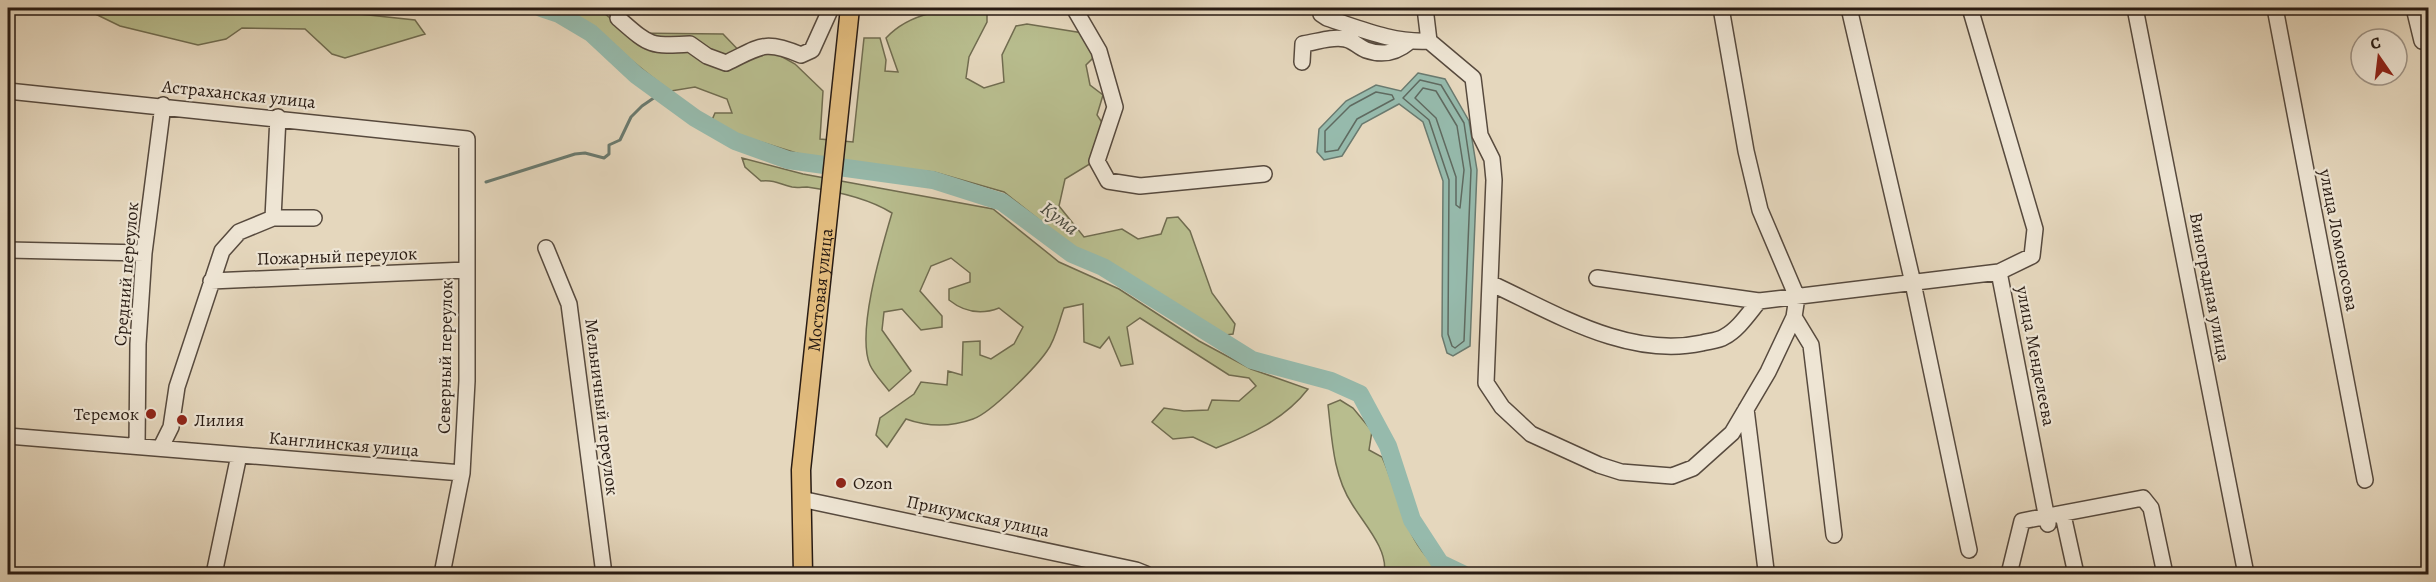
<svg xmlns="http://www.w3.org/2000/svg" width="2436" height="582" viewBox="0 0 2436 582" font-family="Alegreya,serif">
  <style>
    .green { fill: #b8bd8e; stroke: #706c50; stroke-width: 1.5 }
    .water { fill: #96baac; stroke: #6a7a6f; stroke-width: 1.5 }
    .lines { fill: none; stroke-linecap: round; stroke-linejoin: round }
    .shore { stroke: #5f6a60; stroke-width: 1.5 }
    .stream { stroke: #6a7a6f; stroke-width: 3 }
    .river { stroke: #96baac; stroke-width: 18 }
    .minor-casing { stroke: #574a3e; stroke-width: 18 }
    .major-casing { stroke: #281b13; stroke-width: 21 }
    .minor { stroke: #eee5d4; stroke-width: 15 }
    .major { stroke: #e2bc7e; stroke-width: 18 }
    .poi-dot { fill: #8f2418; stroke: #eee5d4; stroke-width: 2 }
    .labels { text-anchor: middle; stroke-width: 4.5; stroke-linejoin: round; paint-order: stroke }
    .street-label { font-size: 18px; fill: #281b13; stroke: #eee5d4 }
    .poi-label { font-size: 18px; fill: #281b13; stroke: #eee5d4; text-anchor: start }
    .water-label { font-size: 20px; font-style: italic; fill: #494b41; stroke: #eee5d4 }
  </style>
  <rect width="100%" height="100%" fill="#e5d7bd"/>
  <filter id="stains"><feTurbulence type="fractalNoise" baseFrequency=".00333" numOctaves="4"/><feColorMatrix values="0 0 0 0 .2 0 0 0 0 .09 0 0 0 0 .02 0 0 0 .5 -.17"/></filter>
  <radialGradient id="worn" r=".72"><stop offset=".6" stop-color="#630" stop-opacity="0"/><stop offset="1" stop-color="#630" stop-opacity=".3"/></radialGradient>
  <path class="green" d="M83,8h220l112,12 10,14 -80,24 -13,-4 -27,-25 -63,-1 -16,11 -28,6 -78,-19z
    M556,8h42l30,25 95,1 24,25 25,-8 23,13 28,27 -3,48 33,3 11,-104h16l6,22 -1,11 13,1 -12,-34c24,-26 62,-30 95,-30l6,5v9l-18,35 -3,21 18,10 20,-6 -2,-27 14,-29 11,-2 56,9 12,23 -9,9 4,20 13,10 -6,20 6,9 -10,38 -28,17 -6,27 25,31 38,-8 16,10 23,-5 6,-16 11,-1 12,14 22,62 23,31 -2,10 -7,1 -116,-72 -34,-14 -72,-57 -70,-20 -67,-6 -61,-10 -87,-27 -7,-9 3,-7h17l-5,-14 -32,-12 -24,4c-39,-27 -71,-63 -115,-83z
    M742,158l61,16 190,35 66,53 60,27 80,52 52,28 57,20c-23,30 -58,46 -92,59l-23,-11 -20,2 -21,-17 12,-14 20,3 24,-1 4,-10 27,1 17,-15 -7,-8 -20,-3 -89,-57 -13,9 6,37 -12,2 -12,-29 -9,11 -16,-6 -1,-38 -19,4c-5,13 -8,31 -17,43 -11,16 -56,62 -74,68 -22,8 -45,8 -67,0l-19,28 -11,-12 4,-17 34,-24 7,-12 26,3 1,-14 14,4 1,-33 17,-1v14l11,4 23,-15 9,-17 -24,-19c-18,7 -35,4 -50,-8v-11l21,-7v-9l-19,-15 -20,8 -11,25 22,25v11l-21,3 -19,-21 -18,3 -2,18 29,41 -22,20c-6,-8 -15,-17 -19,-26 -14,-33 12,-118 22,-152 -24,-15 -57,-22 -85,-26 -5,0 -10,1 -15,0 -13,-3 -15,-7 -31,-6l-16,-14z
    M1340,400l13,8 19,23 -3,19 13,7c18,39 24,96 67,117h-65c5,-24 -20,-50 -32,-70 -19,-29 -20,-65 -24,-99z"/>
  <path class="water" d="M1418,73l27,6 24,42 8,49 -7,176 -17,10 -6,-3 -5,-17 1,-155 -20,-59 -24,-18 -37,20 -20,32 -18,4 -7,-8 2,-23 27,-28 30,-16 25,6z"/>
  <g class="lines">
    <path class="shore" d="M1420,80l21,5 23,38 7,47 -7,171 -9,7 -3,-2 -4,-12 1,-154 -20,-60 -26,-22z
      M1423,88l13,3 21,35 7,44 -4,38 -4,-3v-28l-20,-59 -21,-20z
      M1376,92l16,3 2,4 -37,20 -19,31 -13,2v-21l25,-25z"/>
    <path class="stream" d="M553,8l6,6
      M486,182l89,-28 10,-1 19,5 5,-4v-9l11,-5 11,-23 11,-11 19,-13"/>
    <path class="river" d="M541,8l18,6 32,19 45,42 59,43 40,23 53,19 145,20 69,22 70,52 31,13 149,93 79,21 29,13 28,52 24,74 28,43 23,11"/>
    <defs>
      <path id="minor" d="M1074,8l25,43 16,56 -18,54 11,20 32,5 124,-12
        M1321,8v6l6,4c34,11 66,25 102,23l44,37 7,57 12,24 2,21 -8,203 16,24 29,27 68,31 22,7 51,4 21,-8 39,-35 36,-61 26,-55 3,-20 -37,-87 -14,-59 -25,-143
        M1425,8l4,33
        M1849,8l64,275 56,267
        M1970,8l65,221 -3,27 -33,16 49,252
        M2135,8l111,566
        M2275,8l90,472
        M2414,8l8,33
        M618,18c31,27 31,29 72,26l17,12 19,7c34,-16 37,-24 75,-8l11,-5 19,-42
        M1302,62l1,-18c14,-2 29,-8 42,-5 8,1 13,8 21,11 17,6 30,3 43,-8
        M8,91l459,48v242l-5,92 -20,101
        M273,218h41
        M546,248l23,56 35,270
        M8,250l136,3
        M1597,278l162,23 240,-29
        M211,281l255,-11
        M1490,283c65,30 138,76 212,60 6,-2 16,-2 22,-6 14,-7 25,-24 35,-36
        M1794,317l17,28 23,190
        M1746,409l20,161
        M8,436l454,37
        M137,446l1,-102 6,-91 19,-148
        M161,447l10,-20 6,-40 45,-136 17,-19 34,-14 5,-101
        M801,499l335,71 10,4
        M2063,515l13,59
        M214,574l25,-119
        M2009,574l13,-53 121,-23 8,10 14,66"/>
      <g id="major">
        <path id="s1" d="M803,574l-2,-104 49,-462"/>
      </g>
    </defs>
    <use href="#minor" class="minor-casing"/>
    <use href="#major" class="major-casing"/>
    <use href="#minor" class="minor"/>
    <use href="#major" class="major"/>
  </g>
  <g class="poi-dot">
    <circle cx="151" cy="414" r="6"/>
    <circle cx="182" cy="420" r="6"/>
    <circle cx="841" cy="483" r="6"/>
  </g>
  <g class="labels">
    <g class="street-label">
      <text transform="translate(239 94) rotate(6)" y="6">Астраханская улица</text>
      <text transform="translate(2339 240) rotate(79)" y="6">улица Ломоносова</text>
      <text transform="translate(337 256) rotate(-2)" y="6">Пожарный переулок</text>
      <text transform="translate(126 274) rotate(-85)" y="6">Средний переулок</text>
      <text transform="translate(2210 287) rotate(79)" y="6">Виноградная улица</text>
      <text dy="6" stroke="none"><textPath href="#s1" startOffset="285">Мостовая улица</textPath></text>
      <text transform="translate(2036 356) rotate(79)" y="6">улица Менделеева</text>
      <text transform="translate(445 357) rotate(-89)" y="6">Северный переулок</text>
      <text transform="translate(602 407) rotate(83)" y="6">Мельничный переулок</text>
      <text transform="translate(344 444) rotate(5)" y="6">Канглинская улица</text>
      <text transform="translate(978 516) rotate(12)" y="6">Прикумская улица</text>
    </g>
    <g class="poi-label">
      <text x="139" y="420" text-anchor="end">Теремок</text>
      <text x="194" y="426">Лилия</text>
      <text x="853" y="489">Ozon</text>
    </g>
    <g class="water-label">
      <text transform="translate(1060 218) rotate(37)" y="7">Кума</text>
    </g>
  </g>
  <rect width="2436" height="582" fill="none" stroke="#e5d7bd" stroke-width="30"/>
  <rect x="9" y="9" width="2418" height="564" fill="none" stroke="#281b13" stroke-width="3"/>
  <rect x="15" y="15" width="2406" height="552" fill="none" stroke="#281b13" stroke-width="1.5"/>
  <g transform="translate(2379 57) rotate(346)"><circle r="28" fill="#eee5d4" stroke="#9f9487" stroke-width="1.5"/>
  <path d="M0-4.5L10 22L0 15L-10 22Z" fill="#8f2418"/>
  <text y="-9" font-size="16" font-weight="bold" text-anchor="middle" fill="#281b13">С</text>
  </g>
  <rect width="100%" height="100%" filter="url(#stains)"/>
  <rect width="100%" height="100%" fill="url(#worn)"/>
</svg>
